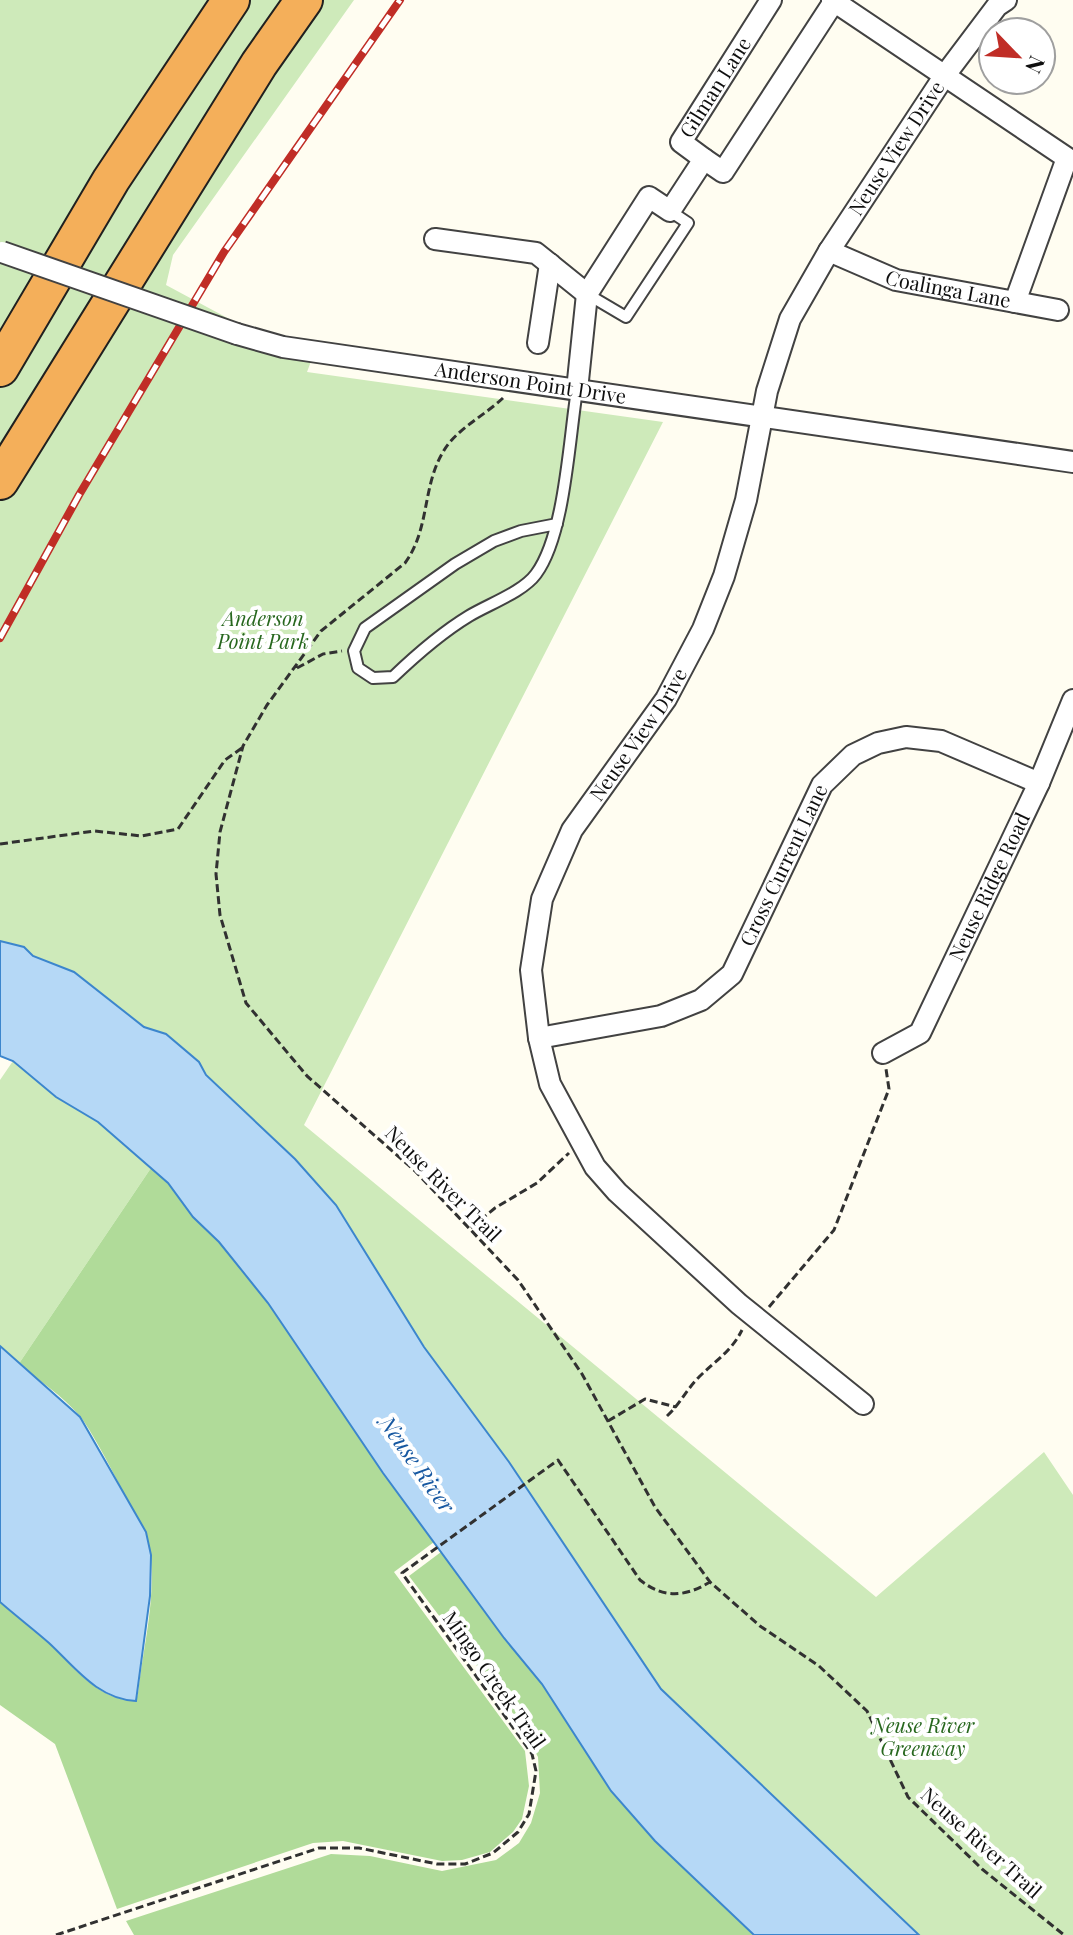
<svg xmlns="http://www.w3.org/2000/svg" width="1073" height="1935" viewBox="0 0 1073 1935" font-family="'Playfair Display',serif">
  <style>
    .green { fill: #ceeaba }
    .forest { fill: #b0db99 }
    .water { fill: #b5d8f6; stroke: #3c86cd; stroke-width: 2 }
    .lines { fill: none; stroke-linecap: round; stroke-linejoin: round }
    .service-casing { stroke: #424242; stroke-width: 14 }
    .minor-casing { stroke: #424242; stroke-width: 24 }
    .motorway-casing { stroke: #202020; stroke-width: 40 }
    .path { stroke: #313131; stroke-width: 3; stroke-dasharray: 8 4; stroke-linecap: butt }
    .service { stroke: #fff; stroke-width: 10 }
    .minor { stroke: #fff; stroke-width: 20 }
    .motorway { stroke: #f4af5a; stroke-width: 36 }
    .rail-casing { stroke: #c02d26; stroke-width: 8 }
    .rail { stroke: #fff; stroke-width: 5; stroke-dasharray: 15; stroke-linecap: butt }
    .minor-bridge-casing { stroke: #424242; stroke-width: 24; stroke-linecap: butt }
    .minor-bridge { stroke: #fff; stroke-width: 20 }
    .labels { text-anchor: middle; stroke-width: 8; stroke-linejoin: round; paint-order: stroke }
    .street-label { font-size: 20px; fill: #0f0f0f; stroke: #fff }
    .park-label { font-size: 20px; font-style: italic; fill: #27671e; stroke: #fff }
    .water-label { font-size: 22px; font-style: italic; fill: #1758a1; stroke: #fff }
  </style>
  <rect width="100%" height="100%" fill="#fffdf1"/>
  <path class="green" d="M0,0h354l-181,255 -7,30 80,43 70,20 -9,24 356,50 -359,703 572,472 168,-145 29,43v440h-154l-258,-246 -152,-227 -85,-115 -129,-188 -89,-84 -7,-13 -33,-28 -22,-7 -70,-55 -41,-16 -9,-9 -24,-6z
    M13,1061l43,36 42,25 53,46 -133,197 -18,-19v-266z"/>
  <path class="forest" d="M151,1168l17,15 25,34 26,25 49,61 166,239 -40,30 131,179 4,35 -7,33 -9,13 -23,20 -28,8 -20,1 -99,-20 -30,2 -196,66 -62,-165 -55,-39v-103c16,14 33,27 49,41 25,24 48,57 87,58l2,-8c5,-44 17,-90 13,-135 -2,-21 -57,-125 -71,-142 -18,-20 -40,-36 -62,-51z
    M441,1552l101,132 69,107 44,50 99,94h-620l-8,-14 205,-67 39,2 72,15 54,-11 23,-17 12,-20 9,-30 -2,-36 -20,-37 -109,-144z"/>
  <path class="water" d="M0,941l24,6 9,9 41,16 70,55 22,7 33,28 7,13 89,84 41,46 88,142 85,115 152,227 258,246h-165l-99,-94 -44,-50 -69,-107 -38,-46 -121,-165 -115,-170 -49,-61 -26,-25 -25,-34 -70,-61 -42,-25 -43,-36 -13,-5z
    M0,1346l80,71 66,115 5,23 -1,41 -14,105c-39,-2 -61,-34 -87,-58 -16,-14 -33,-27 -49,-41z"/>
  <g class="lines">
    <defs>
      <path id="service" d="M587,294l39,23 62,-94 -18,-12
        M557,524l-36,7 -27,10 -39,23 -90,64 -11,23 4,17 15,10 20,-1c23,-22 48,-44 76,-61 20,-12 54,-24 67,-42 29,-39 33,-135 41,-184"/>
      <g id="minor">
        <path d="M704,159l19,13 112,-172"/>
        <path d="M435,239l101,14 51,41"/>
        <path id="s1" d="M829,251l67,29 119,22 52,-144 -235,-158"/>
        <path d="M1015,302l43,8"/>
        <path id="s2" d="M237,334l46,13 790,115"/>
        <path d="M538,343l12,-79"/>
        <path id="s3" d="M577,390l10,-96 62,-97 21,14 34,-52 -23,-17 90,-142"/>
        <path id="s4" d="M539,1038l122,-22 40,-16 31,-26 90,-189 31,-30 25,-12 28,-6 35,4 98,42"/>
        <path id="s5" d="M883,1053l37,-20 119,-250 34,-83"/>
        <path id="s6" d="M863,1404l-124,-100 -122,-112 -22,-25 -45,-83 -11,-46 -8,-68 11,-71 30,-69 94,-131 37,-70 21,-53 22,-76 21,-109 23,-72 39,-68 116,-176 52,-69 9,-6"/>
      </g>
      <path id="motorway" d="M0,368l111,-188 120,-180
        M0,481l259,-417 45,-64"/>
    </defs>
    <use href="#service" class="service-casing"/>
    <use href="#minor" class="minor-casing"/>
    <use href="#motorway" class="motorway-casing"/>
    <path class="path" d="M503,398c-19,18 -48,32 -60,54 -21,35 -13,77 -38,111l-84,68 -54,74 -24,41 -23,86 -4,42 4,41 26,88 61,73 108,95 103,109 64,94 73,133 55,75 50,44 59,40 48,45 41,86 74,72 82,66
      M297,668l26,-14 19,-3
      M0,844l94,-13 48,5 36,-7 47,-69 17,-12
      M471,1228l24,-20 42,-25 32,-30
      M769,1307l65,-77 55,-141 -3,-20
      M667,1416c13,-12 20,-27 32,-39 17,-17 32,-25 43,-47
      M608,1421l37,-22 31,8
      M56,1935l263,-87h40l78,16h28l28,-11 25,-21 11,-18 7,-43 -4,-17 -130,-181 156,-113 82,120c24,19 45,17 70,2"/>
    <use href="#service" class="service"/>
    <use href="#minor" class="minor"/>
    <use href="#motorway" class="motorway"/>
    <defs>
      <path id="rail" d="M0,638l79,-143 145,-243 176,-252"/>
    </defs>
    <use href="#rail" class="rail-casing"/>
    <use href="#rail" class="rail"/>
    <defs>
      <path id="minor-bridge" d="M2,252l235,82"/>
    </defs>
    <use href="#minor-bridge" class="minor-bridge-casing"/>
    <use href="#minor-bridge" class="minor-bridge"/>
  </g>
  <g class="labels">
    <g class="street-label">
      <text dy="7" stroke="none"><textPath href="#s3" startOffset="392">Gilman Lane</textPath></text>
      <text dy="7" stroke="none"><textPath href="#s6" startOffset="1480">Neuse View Drive</textPath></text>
      <text dy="7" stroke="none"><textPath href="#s1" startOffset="126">Coalinga Lane</textPath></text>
      <text dy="7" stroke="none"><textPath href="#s2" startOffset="298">Anderson Point Drive</textPath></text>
      <text dy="7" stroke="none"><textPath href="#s6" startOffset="832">Neuse View Drive</textPath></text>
      <text dy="7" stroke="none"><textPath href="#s4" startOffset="328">Cross Current Lane</textPath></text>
      <text dy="7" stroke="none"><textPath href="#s5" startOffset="204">Neuse Ridge Road</textPath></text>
      <text transform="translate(443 1184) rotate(45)" y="7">Neuse River Trail</text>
      <text transform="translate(494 1680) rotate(55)" y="7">Mingo Creek Trail</text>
      <text transform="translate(981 1843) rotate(42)" y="7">Neuse River Trail</text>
    </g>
    <g class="park-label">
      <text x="263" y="626">Anderson<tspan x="263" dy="23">Point Park</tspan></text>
      <text x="923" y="1733">Neuse River<tspan x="923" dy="23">Greenway</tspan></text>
    </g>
    <g class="water-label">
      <text transform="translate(417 1464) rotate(55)" y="8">Neuse River</text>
    </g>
  </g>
  <g transform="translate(1017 56) rotate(115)"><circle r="38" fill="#ffffff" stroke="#9f9f9f" stroke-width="2"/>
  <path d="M0-6L14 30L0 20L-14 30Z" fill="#c02d26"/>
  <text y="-12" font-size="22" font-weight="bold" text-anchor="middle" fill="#0f0f0f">N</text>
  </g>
</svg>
